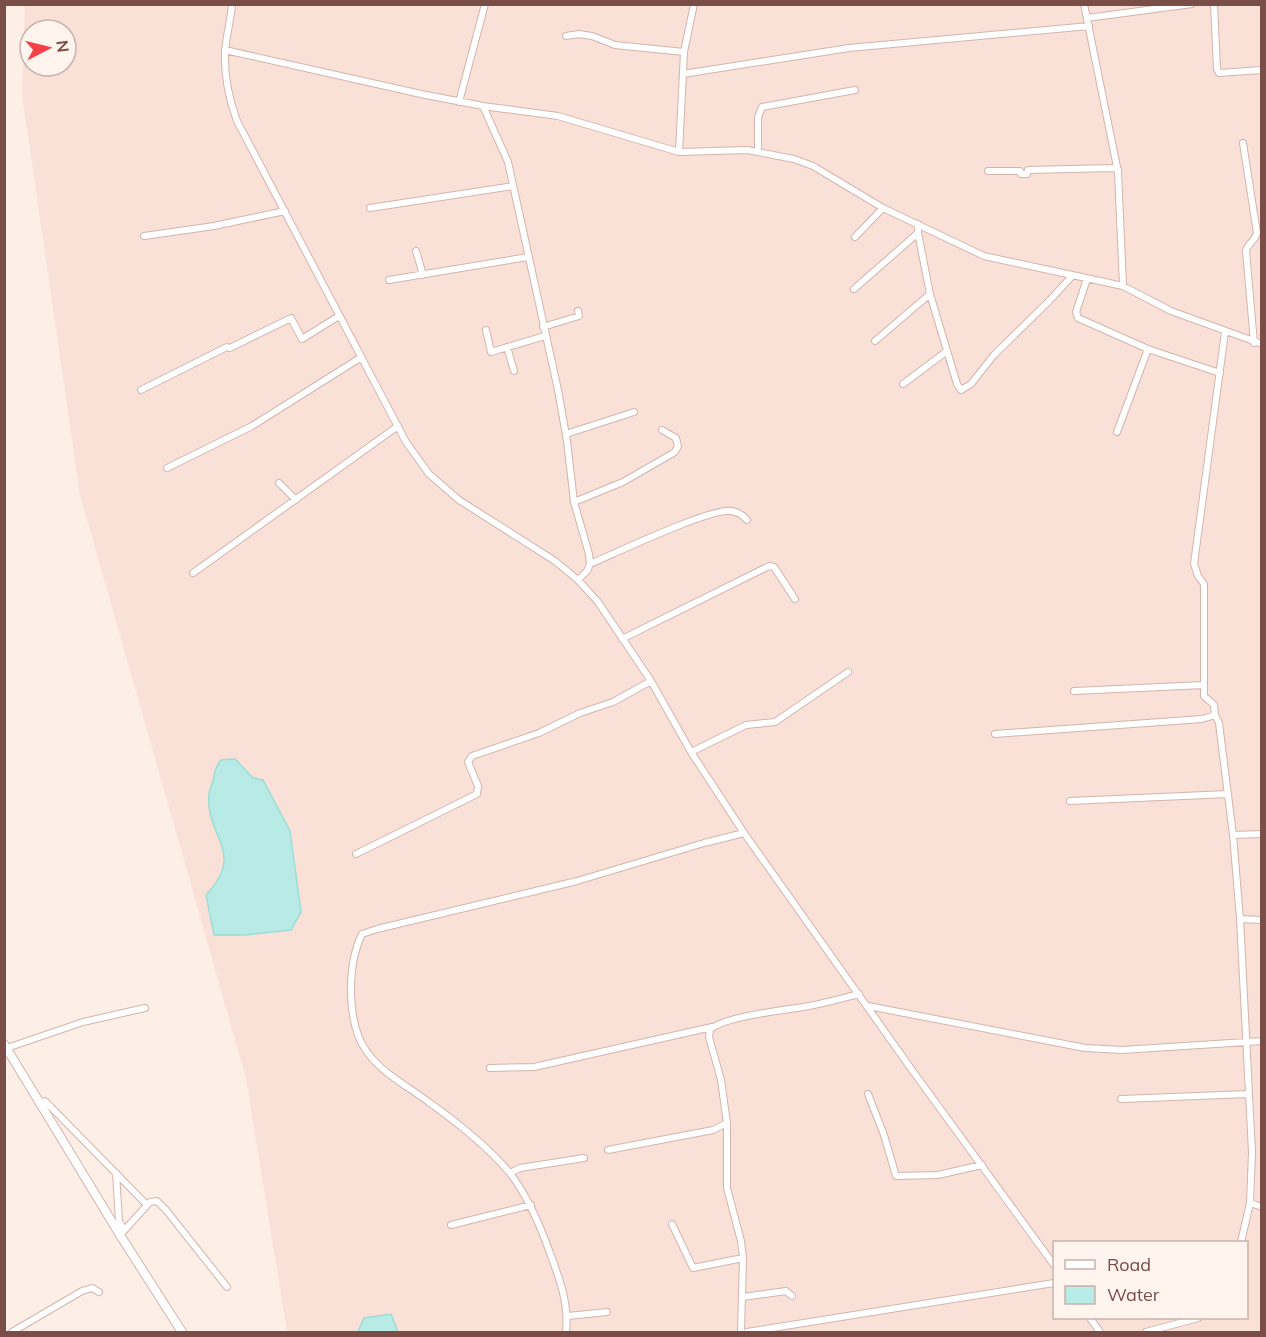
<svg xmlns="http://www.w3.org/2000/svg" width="1266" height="1337" viewBox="0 0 1266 1337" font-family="Mulish,sans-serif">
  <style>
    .residential { fill: #f9e1d7; fill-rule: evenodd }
    .water { fill: #b8ebe5; stroke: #9dddd7; stroke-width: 1.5 }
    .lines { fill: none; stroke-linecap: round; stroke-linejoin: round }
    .minor-casing { stroke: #d4b4ad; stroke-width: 8 }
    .tertiary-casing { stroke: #d4b4ad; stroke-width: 10 }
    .minor { stroke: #fff; stroke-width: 6 }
    .tertiary { stroke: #fff; stroke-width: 8 }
  </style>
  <rect width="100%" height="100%" fill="#feefe6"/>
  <path class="residential" d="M25,5h1236v1327h-974l-41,-254 -166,-583 -58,-400zM30,30h36v36h-36zM1054,1242h192v76h-192z"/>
  <path class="water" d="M235,759l18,19 10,2 27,51 11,81 -10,18 -46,5h-31l-8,-40c41,-44 -1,-57 3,-101 0,-4 3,-9 4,-13 2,-10 2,-13 8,-21z
    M391,1314l7,18h-40l6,-14z"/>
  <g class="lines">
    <defs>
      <path id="minor" d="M232,4c-1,16 -6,32 -7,48 -1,24 4,47 12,69l169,321 23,32 30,26 96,61 23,19 20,22 53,79 40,71 53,81 168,237 142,195
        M1084,4l34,168 5,114
        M1214,4l3,65 2,4 43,-3
        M1087,18l105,-14
        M566,36l13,-2 13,2 23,9 69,7 -5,100
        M225,50l196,44 62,12 75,10 121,36 68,-2 47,9 19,7 70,42 101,48 139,30 48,25 91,33
        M684,52l10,-48
        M683,74l166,-26 240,-22
        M459,102l26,-98
        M483,106l25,56 50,228 9,51 7,61 15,52 1,10 -3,7 -9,9
        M1243,143l14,90c-2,8 -9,10 -11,18l8,92
        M758,151v-34l4,-10 93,-17
        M988,171h32l1,3h6l1,-4 86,-2 4,2
        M370,208l143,-22
        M918,224v9l12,61 27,90 4,6 10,-6 23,-29 56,-55 22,-24
        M144,236l70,-10 71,-15
        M855,237l28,-29
        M416,251l7,24
        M1087,279l-11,33 2,6 70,31 72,24
        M389,280l139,-23
        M854,289l64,-56
        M543,327l36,-11 -1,-5
        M486,330l5,22 54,-16
        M875,341l55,-47
        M507,347l7,24
        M903,384l44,-33
        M141,390l86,-43 3,1 61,-30 11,21 37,-23
        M1117,432l31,-83
        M566,434l68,-22
        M167,468l85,-42 108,-68
        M279,483l17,17
        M574,502l49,-20 52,-30 3,-6 -2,-8 -14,-8
        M590,564c26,-11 120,-56 141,-53 7,1 12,4 16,9
        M193,573l205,-147
        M622,639l147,-73 5,1 21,32
        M1074,691l130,-6
        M1215,715l-1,-10 -10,-9v-112l-6,-8 -4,-12 31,-232
        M995,734l207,-15 13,-4 4,8 14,112 7,84 12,233 -2,51 -9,39
        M691,752l55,-27 29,-3 73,-50
        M1070,801l158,-7
        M1233,835l29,-1
        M356,854l121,-60 1,-8 -10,-24 4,-6 67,-23 41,-20 33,-11 38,-21
        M1240,919l22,1
        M868,1006l217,42 37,2 140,-9
        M7,1048l76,-26 62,-14
        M490,1068l44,-1 178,-40
        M868,1094l16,41 12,41 42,-1 44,-10
        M1121,1099l127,-5
        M39,1104l6,-3 102,104
        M608,1150l105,-20 14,-7
        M116,1173l3,48 5,9
        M510,1173l10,-5 64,-10
        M1250,1203l12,4
        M672,1224l21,44 50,-10
        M451,1225l80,-20
        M120,1235l30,-33 7,-1 9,9 61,77
        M743,1297l43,-6 6,5
        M568,1316l39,-4
        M1090,1318l10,14
        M12,1332l70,-41 10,-3 7,4
        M566,1332c3,-28 -6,-52 -16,-79 -10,-28 -22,-57 -41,-81 -22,-26 -51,-49 -79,-69 -21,-16 -47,-29 -63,-51 -21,-29 -20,-87 -5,-118l15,-5 200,-48 127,-38 40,-10
        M741,1332l2,-74 -2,-17 -14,-53v-65l-6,-43 -12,-43 1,-7c13,-14 78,-20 99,-24 17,-3 34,-8 50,-12
        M747,1332l307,-49
        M1146,1332l52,-14"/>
      <path id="tertiary" d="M4,1044l116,191 62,97"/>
    </defs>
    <use href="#minor" class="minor-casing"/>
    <use href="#tertiary" class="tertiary-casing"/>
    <use href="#minor" class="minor"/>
    <use href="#tertiary" class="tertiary"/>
  </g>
  <rect width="1266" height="1337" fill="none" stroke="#7b4d47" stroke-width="12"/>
  <rect x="1053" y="1241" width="195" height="78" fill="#fff4ee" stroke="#cab1ab" stroke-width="1.5"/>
  <rect x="1065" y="1260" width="30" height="9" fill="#ffffff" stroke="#cab1ab" stroke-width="1.5"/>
  <text x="1107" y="1271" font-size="18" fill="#7b4d47">Road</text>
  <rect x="1065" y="1286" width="30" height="18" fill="#b8ebe5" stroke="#cab1ab" stroke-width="1.5"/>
  <text x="1107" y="1301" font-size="18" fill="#7b4d47">Water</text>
  <g transform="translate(48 48) rotate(83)"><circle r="28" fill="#fff4ee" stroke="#cab1ab" stroke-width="1.5"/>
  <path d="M0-4.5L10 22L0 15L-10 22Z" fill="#f44046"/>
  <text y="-9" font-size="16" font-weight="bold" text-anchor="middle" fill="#7b4d47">N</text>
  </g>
</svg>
